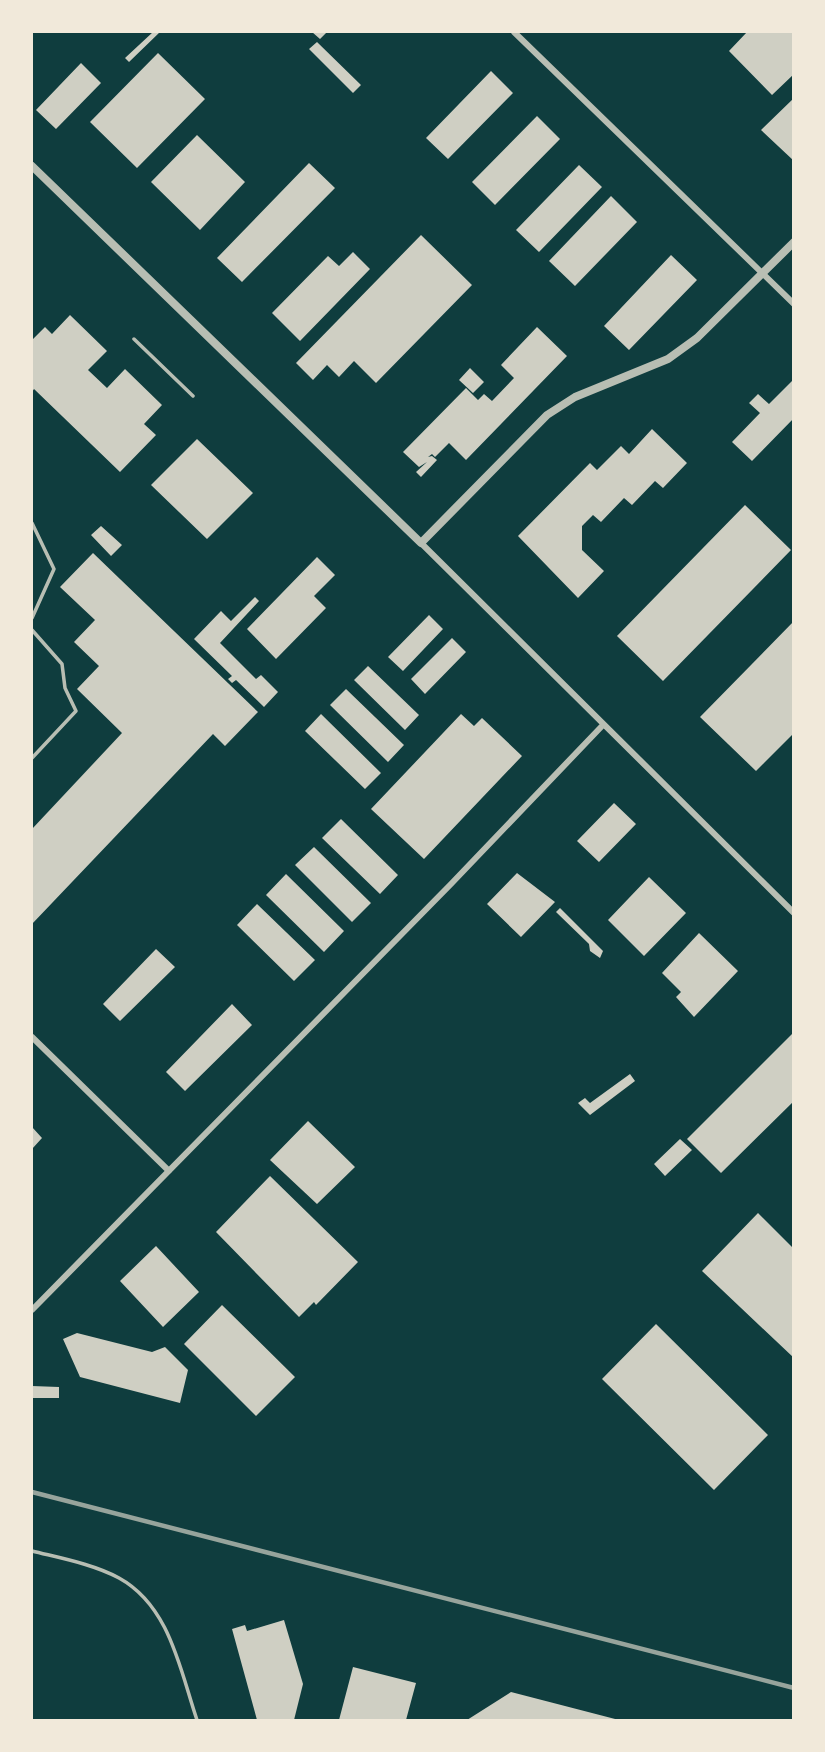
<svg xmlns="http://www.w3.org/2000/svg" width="825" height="1752" viewBox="0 0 825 1752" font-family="'Noto Serif',serif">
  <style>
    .building { fill: #cfcfc3 }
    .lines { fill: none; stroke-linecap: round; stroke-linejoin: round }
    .service { stroke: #b8beb3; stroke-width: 3.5 }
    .minor { stroke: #b8beb3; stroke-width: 6 }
    .tertiary { stroke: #b8beb3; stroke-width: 8 }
    .rail { stroke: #97a49c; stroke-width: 4.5 }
  </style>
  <rect width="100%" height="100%" fill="#0f3d3e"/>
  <path class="building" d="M153,32h7l-31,30 -4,-4z
    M312,32h15l-7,7z
    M747,32h47v42l-22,21 -43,-44z
    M317,42l44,43 -8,8 -44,-44z
    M158,53l47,46 -68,69 -47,-46z
    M81,63l20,20 -45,46 -20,-19z
    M491,71l22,22 -65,66 -22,-21z
    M794,98v63l-33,-31z
    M537,116l23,23 -65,66 -23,-23z
    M197,135l48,47 -45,48 -49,-48z
    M309,163l26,25 -93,94 -25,-24z
    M579,165l23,22 -63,65 -23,-22z
    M611,196l26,26 -62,64 -26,-25z
    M421,235l51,50 -96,98 -22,-22 -15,16 -12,-12 -14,15 -17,-17z
    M353,252l17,17 -70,72 -28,-28 56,-57 11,10z
    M671,255l26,25 -68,70 -25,-24z
    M70,315l37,36 -19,19 19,18 18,-19 37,36 -18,19 12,11 -36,37 -86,-83 -2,3v-52l13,-13 7,7z
    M537,327l30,29 -101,104 -17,-17 -14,14 -3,-3 -4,3 4,-1 5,4 -16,17 -5,-5 11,-10 -8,5 -16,-15 63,-64 12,12 6,-6 8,7 22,-23 -13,-13z
    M470,368l14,14 -11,11 -14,-13z
    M794,379v39l-42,43 -20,-19 28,-29 -11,-10 9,-9 11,10z
    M652,429l35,34 -24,25 -8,-7 -23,24 -8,-7 -23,24 -8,-7 -11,11v24l22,21 -26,27 -60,-62 72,-73 7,7 24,-24 8,8z
    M197,439l56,54 -46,46 -56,-54z
    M745,505l46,45 -128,131 -46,-45z
    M101,526l21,19 -11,11 -20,-21z
    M93,553l165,159 -33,34 -12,-12 -181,190v-95l90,-96 -45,-44 22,-23 -25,-24 21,-22 -35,-33z
    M317,557l18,18 -21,21 12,12 -50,51 -29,-30z
    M255,597l4,4 -39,42 36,36 5,-4 17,17 -14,15 -28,-27 -4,3 -4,-4 4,-3 -38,-37 27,-28 10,10z
    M429,615l14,14 -40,42 -15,-14z
    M794,621v112l-38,38 -56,-54z
    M452,638l14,14 -41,42 -14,-15z
    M368,666l51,49 -14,15 -51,-50z
    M346,689l58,56 -16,17 -58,-57z
    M321,714l60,59 -16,16 -60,-58z
    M461,714l13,12 8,-8 40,38 -98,103 -53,-50z
    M614,803l22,21 -37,38 -22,-21z
    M341,819l57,56 -18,19 -58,-56z
    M314,847l57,56 -19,19 -57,-57z
    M517,873l38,29 -34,35 -34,-33z
    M286,874l58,57 -20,21 -58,-57z
    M649,877l37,36 -42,43 -36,-36z
    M257,904l58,56 -21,21 -57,-56z
    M560,908l43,43 -3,7 -10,-7 -1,-7 -33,-32z
    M699,933l39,38 -44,46 -18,-20 5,-5 -19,-19z
    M156,949l19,18 -55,54 -17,-17z
    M232,1004l20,21 -67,66 -19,-19z
    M794,1032v69l-73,72 -34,-34z
    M630,1074l5,7 -45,34 -12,-12 7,-5 5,5z
    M308,1121l47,46 -38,37 -47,-44z
    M32,1127l10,11 -10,11z
    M680,1139l12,11 -27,26 -11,-12z
    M270,1176l88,86 -42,43 -2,-3 -15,15 -83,-85z
    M758,1213l36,36v109l-92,-87z
    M156,1246l43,46 -36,35 -43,-46z
    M222,1305l73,72 -39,39 -72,-72z
    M656,1324l112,111 -54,55 -112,-111z
    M77,1333l75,19 13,-5 23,23 -8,33 -100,-26 -17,-38z
    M32,1386l27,1v11h-27z
    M284,1620l19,64 -9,36h-37l-25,-91 13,-4 2,6z
    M353,1667l63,16 -10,37h-67z
    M511,1692l108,28h-152z"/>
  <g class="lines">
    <path class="service" d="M134,339l59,57
      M32,523l22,46 -22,49
      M32,630l30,34 3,24 11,23 -44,47
      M32,1551c28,7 61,13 87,27 51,28 61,92 78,142"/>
    <path class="minor" d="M514,32l280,272
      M421,543l373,370
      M32,1037l137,134
      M32,1310l419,-426 151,-158"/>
    <path class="tertiary" d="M32,166l389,377 126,-128 28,-18 93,-38 29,-21 97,-96"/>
    <path class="rail" d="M32,1492l762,196"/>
  </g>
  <rect width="825" height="1752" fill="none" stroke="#f1e9da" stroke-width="66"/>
</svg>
